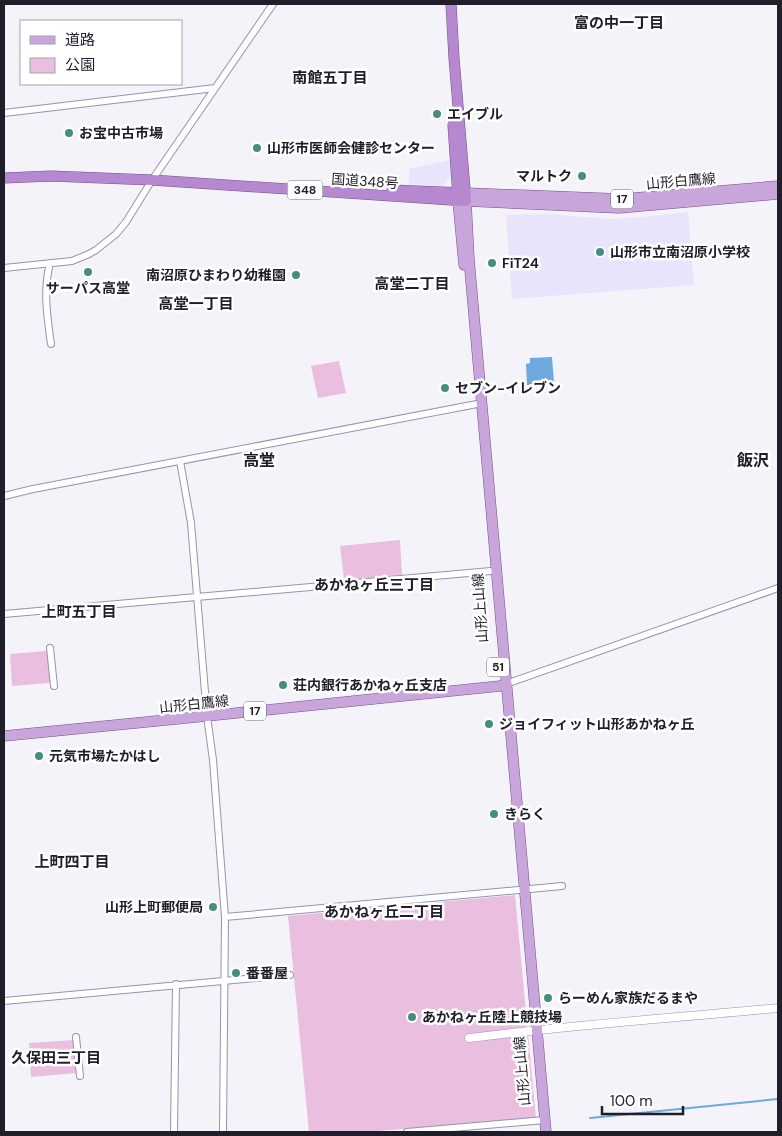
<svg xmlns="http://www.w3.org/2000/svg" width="782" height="1136" viewBox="0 0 782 1136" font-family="'DM Sans','Noto Sans JP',sans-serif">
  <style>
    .built { fill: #e7e4fc }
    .green { fill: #e9bede }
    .water { fill: #6da8de }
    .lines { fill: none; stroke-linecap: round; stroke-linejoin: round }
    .stream { stroke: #6da8de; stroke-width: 2 }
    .minor-casing { stroke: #9692b0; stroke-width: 8 }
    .tertiary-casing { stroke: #9692b0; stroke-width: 9 }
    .primary-casing { stroke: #764f8d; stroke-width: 11 }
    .trunk-casing { stroke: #764f8d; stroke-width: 11 }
    .minor { stroke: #fff; stroke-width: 6 }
    .tertiary { stroke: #fff; stroke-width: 8 }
    .primary { stroke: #c8a6db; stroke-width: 10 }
    .trunk { stroke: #b688cf; stroke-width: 10 }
    .poi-dot { fill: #478c80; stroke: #fff; stroke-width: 2 }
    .labels { text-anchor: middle; stroke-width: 5; stroke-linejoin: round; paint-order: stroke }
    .shield { fill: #fff; stroke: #63626a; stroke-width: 1 }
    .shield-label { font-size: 12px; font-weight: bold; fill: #201e2a }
    .poi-label { font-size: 14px; font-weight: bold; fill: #201e2a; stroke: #fff; text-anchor: start }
    .street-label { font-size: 14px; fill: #201e2a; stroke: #fff }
    .neighbourhood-label { font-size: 15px; font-weight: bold; fill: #201e2a; stroke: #fff }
    .quarter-label { font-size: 16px; font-weight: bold; fill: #201e2a; stroke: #fff }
  </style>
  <rect width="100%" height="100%" fill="#f4f3fa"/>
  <path class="built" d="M450,160l1,16 -9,10 -33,-2v-15z
    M688,212l6,73 -182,14 -6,-84 41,-1 64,5 31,-2z"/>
  <path class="green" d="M339,361l7,32 -28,5 -7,-32z
    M400,540l2,35 -58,5 -4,-34z
    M46,651l3,1 3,29 -3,2 -37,3 -2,-32z
    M515,895l21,223 -171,14h-56l-21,-216z
    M74,1040l3,33 -46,4 -2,-34z"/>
  <path class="water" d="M552,357l2,26 -27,2 -1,-21 4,-1v-5z"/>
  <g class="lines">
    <path class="stream" d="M590,1118l188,-19"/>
    <defs>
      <path id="minor" d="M4,113l211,-25
        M50,263c-7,27 -3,53 1,81
        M4,268l68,-7 17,-7 7,-4 20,-16 10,-12 26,-42 121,-176
        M180,461l11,62 16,193 6,44 12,157 -2,215
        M4,496l29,-7 444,-85
        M4,614l487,-43
        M50,648l4,38
        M506,684l272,-96
        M225,917l337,-31
        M4,1001l286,-26
        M76,1037l4,39
        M174,1132l2,-148
        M407,1132l138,-12"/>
      <path id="tertiary" d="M469,1038c102,-13 206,-20 309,-30"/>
      <path id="primary" d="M466,193l156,6 156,-13
        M458,201l6,64
        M4,736l203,-20 293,-30 6,-2
        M546,1132l-68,-771 -9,-102 -3,-58 153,7 159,-14"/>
      <path id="trunk" d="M453,125l5,72
        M4,178l47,-2 101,4 314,21 -12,-143 -3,-54
        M392,190l74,3"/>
    </defs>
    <use href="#minor" class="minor-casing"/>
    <use href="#tertiary" class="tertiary-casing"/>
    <use href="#primary" class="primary-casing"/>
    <use href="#trunk" class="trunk-casing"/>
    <use href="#minor" class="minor"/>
    <use href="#tertiary" class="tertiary"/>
    <use href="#primary" class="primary"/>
    <use href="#trunk" class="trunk"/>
  </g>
  <g class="poi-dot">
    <circle cx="437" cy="114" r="5"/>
    <circle cx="69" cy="133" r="5"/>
    <circle cx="257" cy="148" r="5"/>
    <circle cx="582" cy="176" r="5"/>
    <circle cx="600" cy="252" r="5"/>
    <circle cx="492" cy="263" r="5"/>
    <circle cx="88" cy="272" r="5"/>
    <circle cx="296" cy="275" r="5"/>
    <circle cx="445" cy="388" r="5"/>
    <circle cx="283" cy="685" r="5"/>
    <circle cx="489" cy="724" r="5"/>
    <circle cx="39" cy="756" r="5"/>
    <circle cx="494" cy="814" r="5"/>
    <circle cx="213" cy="907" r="5"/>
    <circle cx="236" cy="973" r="5"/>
    <circle cx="548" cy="998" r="5"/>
    <circle cx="412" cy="1017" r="5"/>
  </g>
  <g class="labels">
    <g class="shield">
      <rect x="287.5" y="180.5" width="35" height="19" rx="4"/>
      <rect x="611" y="189.5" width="22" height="19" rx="4"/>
      <rect x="487" y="657.5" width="22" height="19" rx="4"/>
      <rect x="244" y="701.5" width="22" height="19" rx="4"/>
    </g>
    <g class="shield-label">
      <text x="305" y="194">348</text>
      <text x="622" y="203">17</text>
      <text x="498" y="671">51</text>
      <text x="255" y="715">17</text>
    </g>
    <g class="poi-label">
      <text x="447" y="119">エイブル</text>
      <text x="79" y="138">お宝中古市場</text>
      <text x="267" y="153">山形市医師会健診センター</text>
      <text x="572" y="181" text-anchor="end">マルトク</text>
      <text x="610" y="257">山形市立南沼原小学校</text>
      <text x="502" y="268">FiT24</text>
      <text x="286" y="280" text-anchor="end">南沼原ひまわり幼稚園</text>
      <text x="88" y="293" text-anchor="middle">サーパス高堂</text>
      <text x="455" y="393">セブン-イレブン</text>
      <text x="293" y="690">荘内銀行あかねヶ丘支店</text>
      <text x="499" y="729">ジョイフィット山形あかねヶ丘</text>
      <text x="49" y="761">元気市場たかはし</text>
      <text x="504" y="819">きらく</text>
      <text x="203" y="912" text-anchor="end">山形上町郵便局</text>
      <text x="246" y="978">番番屋</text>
      <text x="558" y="1003">らーめん家族だるまや</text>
      <text x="422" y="1022">あかねヶ丘陸上競技場</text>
    </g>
    <g class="street-label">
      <text transform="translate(365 181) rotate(4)" y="5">国道348号</text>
      <text transform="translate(681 181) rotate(-5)" y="5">山形白鷹線</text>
      <text transform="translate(480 608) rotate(-94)" y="5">山形上山線</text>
      <text transform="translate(194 704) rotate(-6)" y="5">山形白鷹線</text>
      <text transform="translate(522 1071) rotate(-95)" y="5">山形上山線</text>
    </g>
    <g class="neighbourhood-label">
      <text x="619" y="28">富の中一丁目</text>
      <text x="330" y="83">南館五丁目</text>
      <text x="412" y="289">高堂二丁目</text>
      <text x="196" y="309">高堂一丁目</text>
      <text x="374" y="590">あかねヶ丘三丁目</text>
      <text x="79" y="617">上町五丁目</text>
      <text x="72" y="867">上町四丁目</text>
      <text x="384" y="917">あかねヶ丘二丁目</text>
      <text x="56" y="1063">久保田三丁目</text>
    </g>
    <g class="quarter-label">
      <text x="259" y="466">高堂</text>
      <text x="753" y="466">飯沢</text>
    </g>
  </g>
  <rect width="782" height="1136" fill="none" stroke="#201e2a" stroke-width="10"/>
  <rect x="20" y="20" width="162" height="65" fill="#ffffff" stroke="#a6a5aa"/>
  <rect x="30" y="36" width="25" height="8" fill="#c8a6db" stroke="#a6a5aa"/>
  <text x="65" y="45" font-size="15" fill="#201e2a">道路</text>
  <rect x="30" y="58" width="25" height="15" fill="#e9bede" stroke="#a6a5aa"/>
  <text x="65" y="70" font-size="15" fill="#201e2a">公園</text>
  <path d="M602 1106v8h81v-8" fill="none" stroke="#201e2a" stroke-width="2.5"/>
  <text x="610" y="1106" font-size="15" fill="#201e2a" stroke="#ffffff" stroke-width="4" paint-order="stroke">100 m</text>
</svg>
